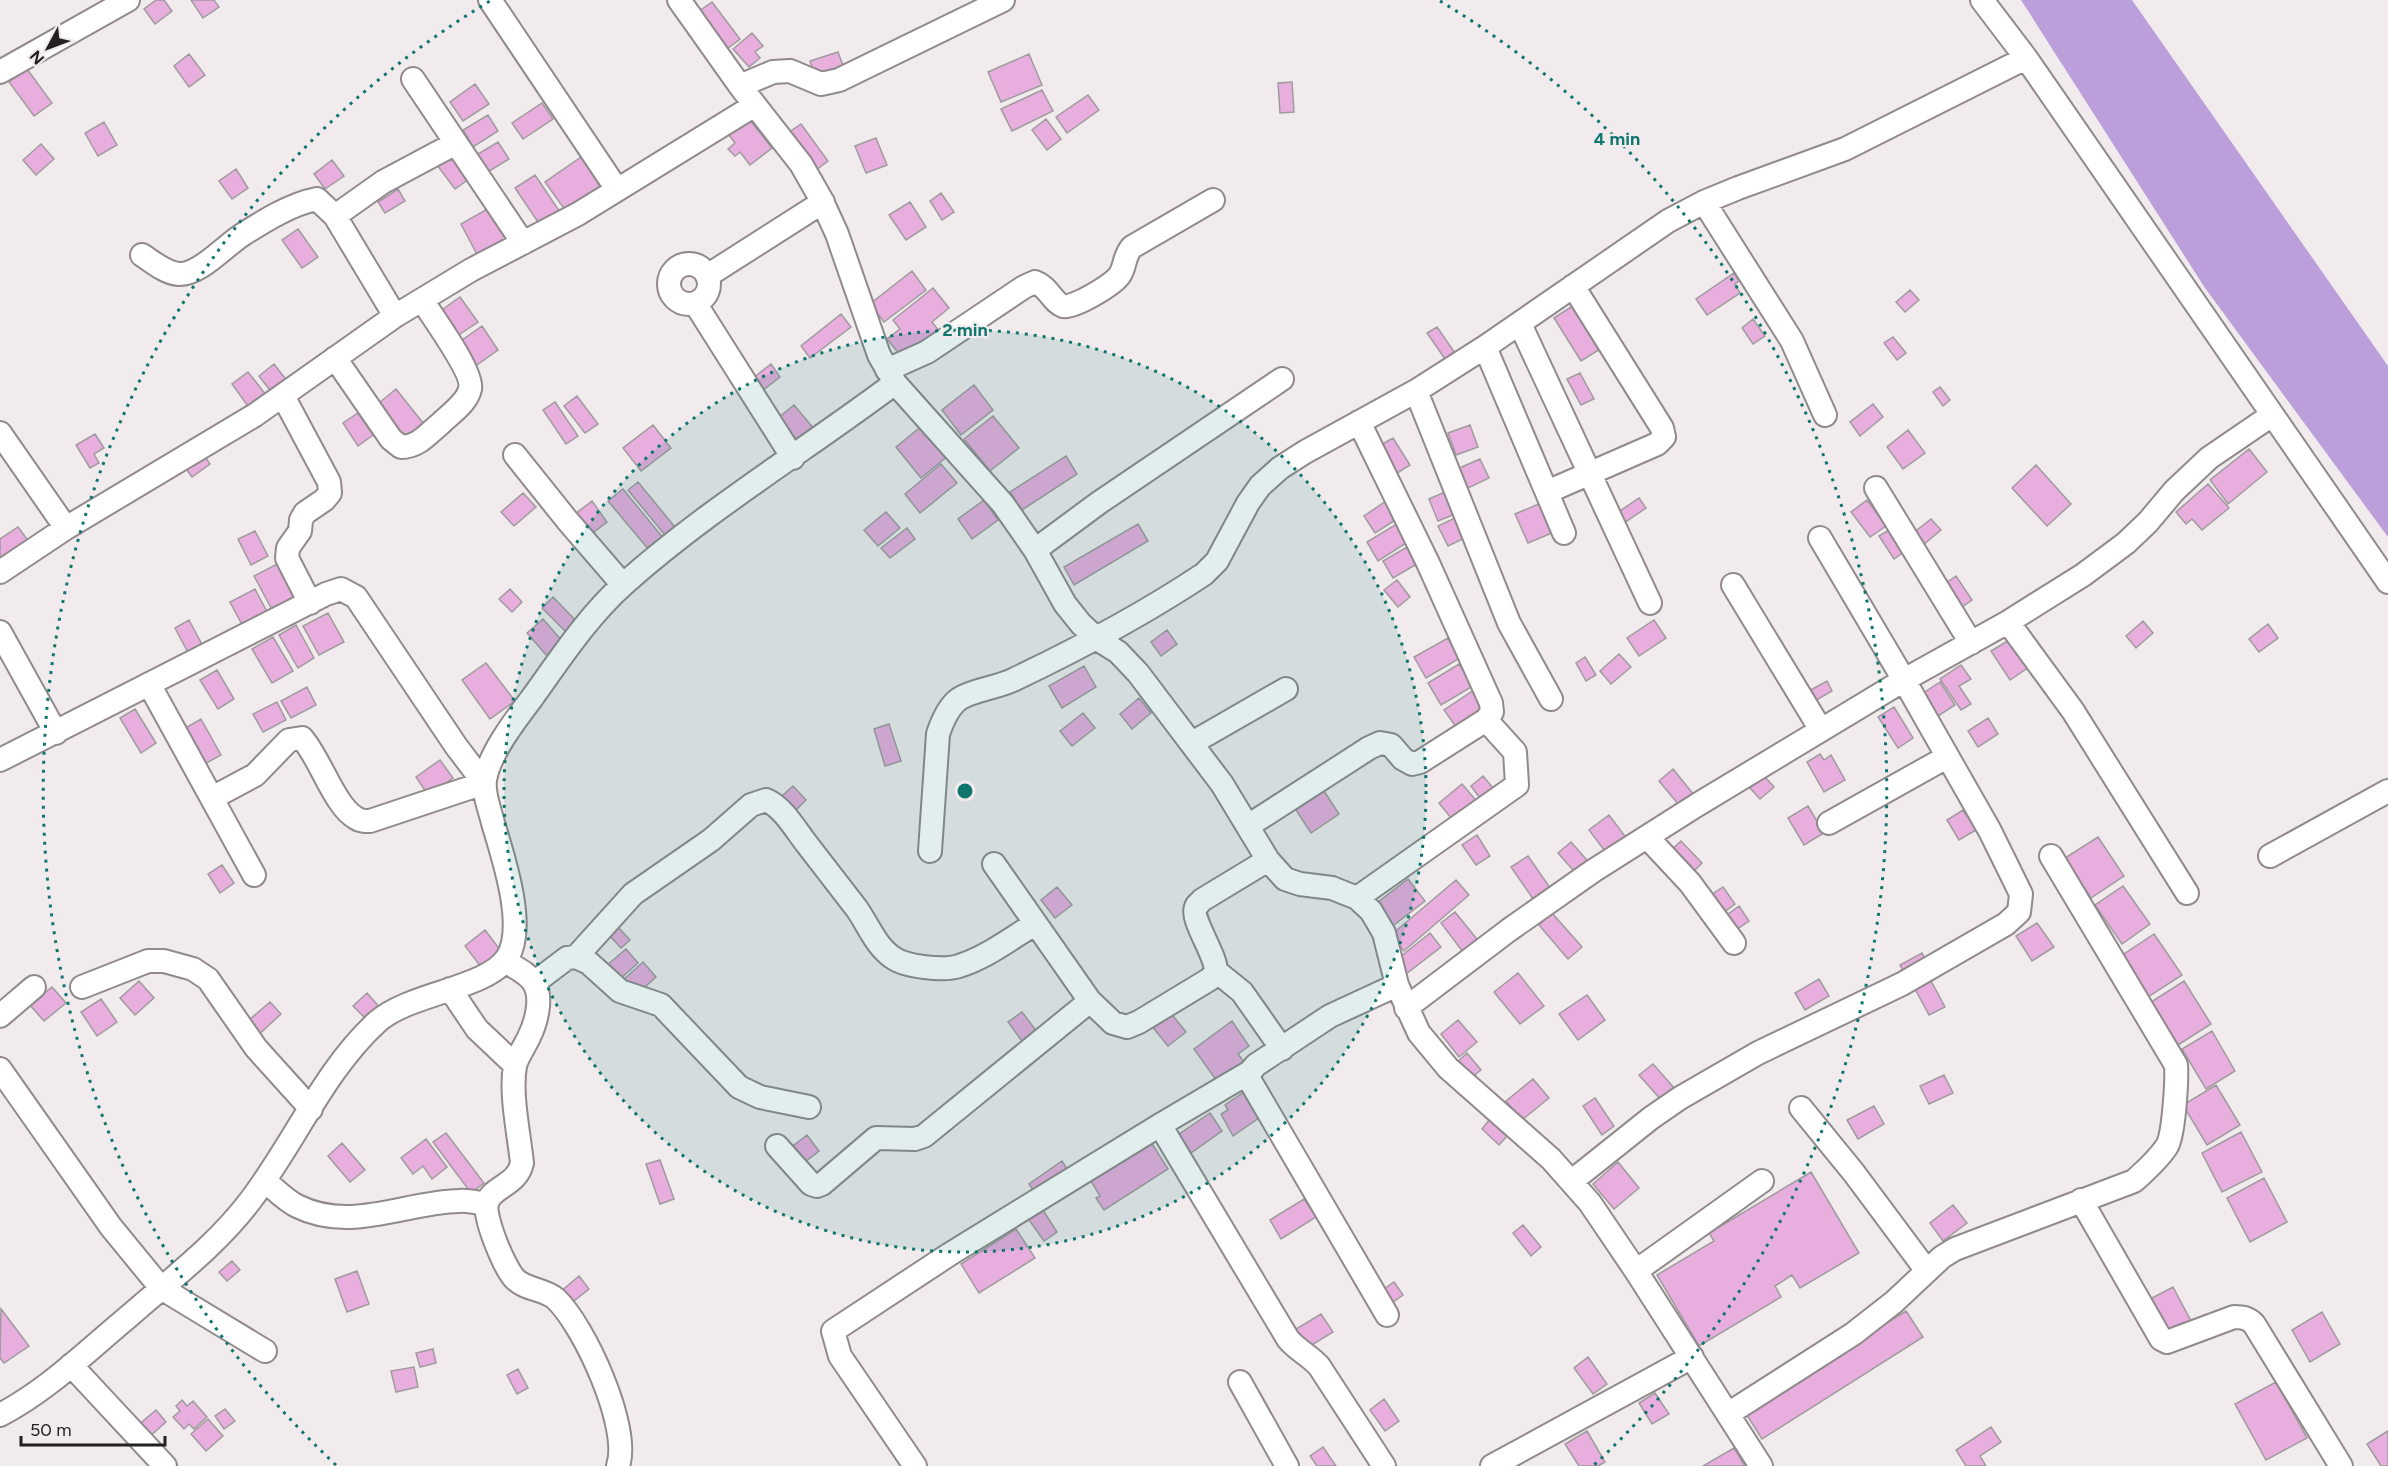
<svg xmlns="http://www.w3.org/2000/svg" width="2388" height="1466" viewBox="0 0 2388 1466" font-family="Figtree,sans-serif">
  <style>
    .water { fill: #bb9fdb }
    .building { fill: #e7aede; stroke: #9f9b9e; stroke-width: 1.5 }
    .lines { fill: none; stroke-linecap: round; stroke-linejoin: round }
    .minor-casing { stroke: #908a8c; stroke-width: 26 }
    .minor { stroke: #fff; stroke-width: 22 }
    .ring { fill: none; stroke: #0f766e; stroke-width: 3; stroke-dasharray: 3 6 }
    .centre { fill: #0f766e; stroke: #f1ebed; stroke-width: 3 }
    .ring-label { font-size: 18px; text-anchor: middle; font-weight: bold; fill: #0f766e; stroke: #f1ebed; stroke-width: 4.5; stroke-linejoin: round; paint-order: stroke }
  </style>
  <rect width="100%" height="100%" fill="#f1ebed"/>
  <path class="water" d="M2021,0h111l256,366v171l-183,-249z"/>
  <path class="building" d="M156,0h8l8,11 -17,13 -11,-15z
    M191,0h23l5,7 -16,11z
    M712,2l28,37 -17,13 -28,-38z
    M752,33l11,13 -8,6 5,6 -11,9 -16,-18z
    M838,52l7,19 -28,10 -7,-20z
    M189,54l16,21 -16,12 -15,-21z
    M1029,54l13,31 -41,17 -13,-30z
    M27,69l25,34 -18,13 -25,-34z
    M1292,82l2,30 -14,1 -2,-30z
    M475,84l14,20 -26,17 -13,-19z
    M1042,90l11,21 -41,20 -11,-22z
    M1088,95l11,15 -32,23 -11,-16z
    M542,103l11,16 -30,20 -11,-16z
    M488,115l10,16 -25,16 -10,-17z
    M749,119l23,29 -22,17 -10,-13 -5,4 -7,-7 7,-6 -6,-8z
    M1046,119l15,20 -14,11 -15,-20z
    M104,122l13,23 -19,11 -13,-23z
    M801,124l27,37 -12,9 -28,-37z
    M876,138l11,27 -21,8 -11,-27z
    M498,142l11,17 -26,16 -10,-18z
    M41,144l13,15 -18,16 -13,-15z
    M452,155l17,24 -14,10 -18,-24z
    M584,155l23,32 -39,27 -23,-32z
    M332,160l12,16 -19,13 -11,-15z
    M236,169l12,19 -16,11 -13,-18z
    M535,175l27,40 -20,13 -27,-40z
    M398,189l7,12 -20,12 -7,-11z
    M941,193l13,19 -12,8 -12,-19z
    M910,202l16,25 -20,13 -17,-25z
    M489,208l20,37 -29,15 -19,-36z
    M298,229l20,28 -16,11 -20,-28z
    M912,271l14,19 -42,32 -14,-18z
    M1734,273l5,8 -4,3 5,9 -33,22 -11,-16z
    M933,288l16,20 -17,14 8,10 -36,28 -17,-21 13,-10 -7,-9z
    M1910,290l9,10 -14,12 -9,-10z
    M460,297l18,25 -21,14 -18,-24z
    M1577,303l28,43 -24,15 -27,-43z
    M841,314l10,13 -41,31 -9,-12z
    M1753,319l12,17 -12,8 -11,-16z
    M482,326l16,24 -24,17 -16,-24z
    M1437,327l18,26 -10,6 -18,-26z
    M1893,337l13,16 -9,7 -13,-17z
    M274,364l17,22 -15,12 -17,-22z
    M771,364l9,13 -17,13 -10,-12z
    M248,372l19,24 -17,13 -18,-25z
    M1580,373l14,26 -13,6 -14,-26z
    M974,385l19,25 -32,25 -19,-25z
    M1940,387l10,13 -7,6 -10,-14z
    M396,389l31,39 -23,18 -30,-39z
    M577,396l21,28 -13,9 -21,-27z
    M555,402l23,34 -12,8 -23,-34z
    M1873,404l10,13 -23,19 -10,-14z
    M794,405l25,30 -22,17 -24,-30z
    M358,413l15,22 -15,11 -15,-23z
    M993,416l26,32 -29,23 -26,-32z
    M653,425l18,23 -30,23 -18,-23z
    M923,425l25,31 -27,22 -25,-31z
    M1470,425l8,22 -22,8 -8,-22z
    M1908,430l17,23 -22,16 -16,-22z
    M95,434l9,14 -10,6 5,9 -9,5 -14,-23z
    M1393,438l17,27 -16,10 -17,-28z
    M2249,449l18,23 -39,32 -18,-24z
    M202,452l8,12 -18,13 -9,-12z
    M1066,456l11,18 -55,36 -12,-18z
    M1480,459l9,19 -25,12 -9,-20z
    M941,464l16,19 -37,30 -15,-19z
    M2036,465l35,39 -24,22 -35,-38z
    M638,482l41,50 -10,8 -41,-50z
    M2208,484l21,24 -27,22 -10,-11 -6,5 -10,-12z
    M623,489l45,55 -14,12 -46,-55z
    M1445,492l10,22 -17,7 -9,-22z
    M523,493l13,14 -22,19 -13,-14z
    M1639,498l7,10 -25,17 -7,-10z
    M984,500l14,20 -26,19 -14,-20z
    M1867,500l19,26 -16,11 -19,-25z
    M592,501l15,21 -21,16 -16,-20z
    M1386,501l11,18 -22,14 -11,-17z
    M1541,503l13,29 -26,11 -13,-29z
    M886,512l14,16 -22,18 -14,-16z
    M1455,518l10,20 -17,8 -10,-20z
    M1931,519l10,11 -18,15 -10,-12z
    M1400,522l11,18 -33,21 -11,-19z
    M1138,524l10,17 -74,44 -10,-18z
    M18,527l14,19 -32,16v-23z
    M1894,527l14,22 -14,10 -15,-23z
    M907,528l8,11 -25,19 -9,-10z
    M255,531l13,25 -17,9 -13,-26z
    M1407,547l10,17 -24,14 -10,-17z
    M283,561l22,43 -28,15 -23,-43z
    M1956,576l16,24 -13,9 -17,-23z
    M1397,580l13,17 -12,10 -14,-17z
    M255,589l16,30 -25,13 -16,-30z
    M510,589l12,13 -10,10 -13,-13z
    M553,597l29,30 -10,11 -30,-30z
    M328,613l16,29 -25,13 -16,-29z
    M543,619l20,23 -16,14 -20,-23z
    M189,620l17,32 -14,8 -17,-32z
    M1654,620l12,18 -27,18 -12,-18z
    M2143,621l10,12 -17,15 -10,-12z
    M2268,624l10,14 -19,14 -10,-13z
    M296,625l18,33 -16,10 -19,-33z
    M1167,630l10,14 -16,12 -10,-14z
    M273,637l20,34 -21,12 -20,-34z
    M1448,638l12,20 -34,20 -12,-21z
    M2011,639l18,28 -19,13 -19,-29z
    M1619,654l12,13 -20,17 -11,-13z
    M1585,657l11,18 -10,6 -10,-18z
    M486,663l29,38 -25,18 -28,-39z
    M1459,664l14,22 -32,19 -13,-22z
    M1961,665l10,14 -12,7 12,18 -10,6 -21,-31z
    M1084,666l12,21 -34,21 -13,-22z
    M217,670l17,29 -16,10 -18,-29z
    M1827,681l5,10 -19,11 -6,-10z
    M1940,682l15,23 -20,13 -16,-22z
    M307,687l9,18 -25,13 -10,-17z
    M1474,690l14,21 -29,20 -15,-21z
    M1139,698l12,15 -19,16 -12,-15z
    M277,702l9,18 -23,12 -10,-18z
    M1894,707l19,31 -15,10 -20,-31z
    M135,709l21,34 -15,10 -21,-35z
    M1083,713l12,15 -23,18 -12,-15z
    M1988,718l10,16 -20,13 -10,-16z
    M201,719l20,36 -20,11 -21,-35z
    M889,724l12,37 -16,5 -11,-37z
    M1820,754l4,6 7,-5 14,25 -21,12 -17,-30z
    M440,760l13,18 -25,17 -12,-18z
    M1673,769l25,31 -14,11 -25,-30z
    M1483,776l15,18 -13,11 -14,-19z
    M1764,776l10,11 -14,12 -10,-11z
    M1462,784l17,20 -23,20 -17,-21z
    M793,786l13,14 -10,10 -14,-14z
    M1324,791l15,23 -28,19 -15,-23z
    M1808,806l16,27 -20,12 -16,-27z
    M1963,810l13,20 -17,10 -12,-20z
    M1609,815l21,28 -20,15 -21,-28z
    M1477,835l13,21 -14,9 -14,-20z
    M2098,837l26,39 -33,22 -26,-40z
    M1681,841l21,22 -13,13 -22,-22z
    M1571,842l22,25 -13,11 -22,-25z
    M1528,856l27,39 -17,11 -27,-39z
    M222,865l12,18 -14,10 -12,-19z
    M1408,879l17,22 -35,27 -17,-22z
    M1456,880l13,15 -65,56 -13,-16z
    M2123,886l27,38 -28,20 -27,-39z
    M1057,887l15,18 -17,13 -14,-18z
    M1723,887l12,17 -15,11 -12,-18z
    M1739,906l10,15 -16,11 -10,-14z
    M1455,912l29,36 -15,12 -28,-37z
    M1552,913l30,34 -14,12 -29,-34z
    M2037,923l17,24 -22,14 -16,-25z
    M617,926l13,14 -9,8 -13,-14z
    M485,930l16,21 -20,16 -16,-21z
    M1430,933l11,14 -35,27 -11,-13z
    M2154,934l28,41 -34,22 -27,-41z
    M626,949l12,14 -20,18 -12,-15z
    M1922,953l7,13 -22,12 -7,-13z
    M643,962l13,15 -21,19 -13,-15z
    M1518,973l26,33 -24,18 -26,-32z
    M1819,979l10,17 -24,14 -10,-17z
    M1930,979l15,28 -16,8 -15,-28z
    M139,981l15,17 -19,17 -15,-17z
    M2184,981l27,43 -33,21 -27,-43z
    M52,987l14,16 -22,18 -14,-16z
    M367,993l15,17 -13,12 -16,-16z
    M1587,995l18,25 -27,20 -19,-26z
    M101,999l16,23 -20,14 -16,-24z
    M270,1002l11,12 -27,25 -12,-13z
    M1169,1011l17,21 -18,14 -17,-21z
    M1022,1012l19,25 -14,11 -19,-26z
    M1458,1020l19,22 -18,15 -18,-23z
    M1232,1021l17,25 -11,8 10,13 -27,20 -27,-38z
    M2212,1031l23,40 -29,18 -24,-40z
    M1467,1053l14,17 -15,12 -13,-16z
    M1653,1064l22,25 -13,12 -23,-26z
    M1944,1075l9,18 -24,11 -9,-18z
    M1533,1079l16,19 -27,22 -16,-19z
    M2216,1085l24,40 -33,20 -24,-40z
    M1250,1088l16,25 -33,23 -12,-22 7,-4 -3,-5z
    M1595,1098l19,28 -12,9 -19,-29z
    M1874,1106l10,18 -26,15 -11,-19z
    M1210,1113l12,18 -31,22 -13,-18z
    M1489,1120l18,16 -8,9 -17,-16z
    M2241,1132l21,40 -40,20 -20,-39z
    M446,1133l38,50 -13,10 -38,-51z
    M807,1135l12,16 -14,11 -12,-16z
    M426,1139l21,28 -15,12 -9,-13 -10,8 -12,-16z
    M1151,1142l17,27 -64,41 -8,-12 4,-2 -9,-15z
    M342,1143l23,27 -15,12 -22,-26z
    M660,1160l14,39 -14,5 -14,-40z
    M1062,1161l10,16 -33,22 -10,-15z
    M1618,1162l21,26 -25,21 -21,-25z
    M1811,1172l48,81 -59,35 -8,-13 -17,11 6,11 -82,49 -42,-71 57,-34 -5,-8z
    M2264,1178l23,44 -37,20 -23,-44z
    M1304,1199l12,18 -35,22 -11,-19z
    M1953,1205l14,18 -24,18 -13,-18z
    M1043,1210l14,22 -13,9 -15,-21z
    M1523,1225l18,22 -10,9 -18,-23z
    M1016,1229l19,29 -56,35 -18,-29z
    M232,1261l8,9 -13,11 -8,-9z
    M357,1271l12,33 -22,8 -12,-33z
    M579,1276l10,13 -19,15 -10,-12z
    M1394,1282l9,13 -16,11 -9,-13z
    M2173,1287l18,34 -25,13 -18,-34z
    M1,1309l28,37 -25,17 -4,-5z
    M1906,1311l17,26 -161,102 -17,-27z
    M2322,1312l18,32 -30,18 -18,-32z
    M1321,1314l12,18 -31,19 -11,-19z
    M433,1349l3,14 -16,4 -4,-14z
    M1588,1357l19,27 -14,10 -19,-26z
    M414,1367l4,20 -22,5 -5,-21z
    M518,1369l10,19 -11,6 -10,-19z
    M2276,1382l31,56 -41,22 -31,-56z
    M1655,1393l14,21 -17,10 -13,-21z
    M1384,1399l15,22 -14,10 -15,-21z
    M182,1400l5,6 6,-5 14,16 -13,12 -5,-5 -5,5 -11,-12 7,-6 -4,-5z
    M225,1409l10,12 -11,8 -9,-13z
    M156,1410l10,12 -19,17 -10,-13z
    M208,1419l15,17 -17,15 -15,-17z
    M1991,1427l10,15 -21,14 6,10h-20l-10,-16z
    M1587,1431l18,31 -7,4h-19l-14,-22z
    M2388,1431v35h-7l-14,-22z
    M1323,1447l13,19h-19l-7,-10z
    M1734,1448l11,18h-42z"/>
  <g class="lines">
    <defs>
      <path id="minor" d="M490,0l126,188
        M679,0l61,86 61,78 20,35 16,35 42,121 16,28 108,121 32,46 30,54 16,20 16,15 21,13 20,21 84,111 46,76 17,19 15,5 32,4 25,10 14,13 13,22 13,52 22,48 29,35 103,91 39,44 46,68 125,195
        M1982,0l44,58 362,524
        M0,72l128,-72
        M413,79l110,164
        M740,86l33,-14 17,-1 31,13 18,-4 164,-80
        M1704,202l88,139 33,74
        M335,216l48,-34 73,-39
        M142,255c11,7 23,18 37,19 20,1 46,-28 63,-39 22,-14 49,-31 75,-36l18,17 60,100
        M669 284a20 20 0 1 1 40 0a20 20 0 1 1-40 0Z
        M707,276l116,-74
        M695,303l98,155
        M1520,324l130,279
        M1485,347l79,186
        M335,358l56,81 10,8c17,0 27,-13 39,-23 10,-10 27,-21 30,-35 4,-16 -38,-73 -48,-89
        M887,370l40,-18 97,-65 11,-5c14,5 17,20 28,24 10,3 49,-21 56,-30 7,-9 4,-19 13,-29l81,-47
        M1416,391l93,232 42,76
        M283,396l46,86 1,11 -6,7 -19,13 -4,7 -1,11 -12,17 -1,10 23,45
        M0,433l66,95
        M515,455l52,65 56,65
        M1876,488l95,155
        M1547,492l110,-48 7,-7 -2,-9 -89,-142
        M1035,550l65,-48 182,-123
        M0,572l66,-44 189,-113 140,-99 76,-46 107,-56 177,-109
        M1733,585l88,145
        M2008,622l65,89 114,182
        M0,632l56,101
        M149,684l105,191
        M1192,743l94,-54
        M0,760l326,-166 15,-5 15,8 100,149 28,37 -114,38c-5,0 -10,0 -14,-3 -21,-11 -36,-60 -54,-80l-13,2 -34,35 -41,22
        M1829,823l118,-66
        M1248,826l121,-78 11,-5 11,2 12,14 9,5 8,-2 66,-42 6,-8 -1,-9 -63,-140 -69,-141
        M1647,837l43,46 44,60
        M930,851l8,-117c4,-12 10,-27 21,-35 16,-10 39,-11 56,-20 65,-31 129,-65 189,-105l13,-13 31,-58 12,-17 20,-18 25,-16 111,-61 69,-44 183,-126 36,-19 34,-14 107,-39 181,-91
        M2270,856l118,-65
        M994,864l96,137 23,22 14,4 12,-5 71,-43 6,-8c0,-17 -26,-52 -20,-64 1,-3 4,-4 6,-7l66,-40
        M1357,898l160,-113 -2,-33 -29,-32
        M576,957l57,-63 78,-54 40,-35 15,-5c17,7 29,29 40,43 17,22 34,44 51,66 11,16 19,37 35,48 13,10 52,14 67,9 27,-8 52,-28 76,-42
        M505,961c9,6 23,12 29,22 9,15 2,40 -5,54 -4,9 -12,20 -14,29 -5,28 4,68 7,97 -5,23 -30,23 -35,40 -4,14 18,66 28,76 11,11 30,10 41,20 29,28 75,129 62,167
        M1216,971l26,21 40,57
        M534,983l33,-25 9,-1 13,6 31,28 41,14 78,82 21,10 49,10
        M82,987l66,-26h16l29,8 15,10 48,69 55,61
        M450,989l27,40 38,36
        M1406,1008l103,-78 84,-59 104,-66 207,-125 104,-58 75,-47 43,-32 22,-21 26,-31 35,-33 63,-43
        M0,1016l34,-29
        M0,1069l111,158 50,61 104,63
        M1801,1108l53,65 73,98
        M1160,1125l128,214c9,11 21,16 31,27l65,100
        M777,1146l34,38 6,2 5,-2 54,-46 39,1 9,-3 166,-135
        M265,1181c10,8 20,19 32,25 54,27 108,-4 162,-5 9,-1 19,2 28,3
        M1572,1181l79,-63 29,-20 78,-45 144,-69 104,-60 13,-12 2,-18 -31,-63 -86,-151 -84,-142
        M2081,1200l80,139 6,3 67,-25c9,0 14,1 20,7l87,142
        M1636,1271l126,-90
        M1387,1315l-138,-236 1,-7 6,-7 74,-49 67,-31
        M71,1365l94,101
        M1240,1382l47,84
        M1728,1414l125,-80 41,-32 48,-45 13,-8 179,-68c12,-11 24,-21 33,-35 7,-12 10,-66 9,-81l-125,-209
        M0,1415c48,-25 87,-64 128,-98 42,-37 88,-71 122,-116 43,-56 75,-132 127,-179 32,-29 109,-33 130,-64 20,-31 -4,-101 -14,-135 -3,-13 -10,-29 -8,-43 4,-26 31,-61 47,-82 28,-39 56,-82 92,-114 84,-75 182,-134 271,-201
        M915,1466l-75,-110 -7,-25 117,-77 210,-129 90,-53
        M1492,1466l200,-109"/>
    </defs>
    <use href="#minor" class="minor-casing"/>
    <use href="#minor" class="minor"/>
  </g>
  <circle cx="965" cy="791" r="461" fill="#0f766e" fill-opacity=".12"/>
  <g class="ring">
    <circle cx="965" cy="791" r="461"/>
    <path d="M336 1465A922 922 0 0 1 490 1M1440 1A922 922 0 0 1 1594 1465"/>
  </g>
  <circle cx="965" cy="791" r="9" class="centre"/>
  <g class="ring-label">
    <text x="1617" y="145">4 min</text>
    <text x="965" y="336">2 min</text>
  </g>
  <g transform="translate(48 48) rotate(229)" stroke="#f1ebed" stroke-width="4.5" paint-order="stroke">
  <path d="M0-4.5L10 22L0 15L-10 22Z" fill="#222020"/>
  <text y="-9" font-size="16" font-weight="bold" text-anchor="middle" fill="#222020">N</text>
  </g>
  <path d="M21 1436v9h144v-9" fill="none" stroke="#222020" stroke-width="3"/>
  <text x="30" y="1436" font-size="18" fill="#222020" stroke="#f1ebed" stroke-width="4.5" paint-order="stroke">50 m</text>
</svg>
